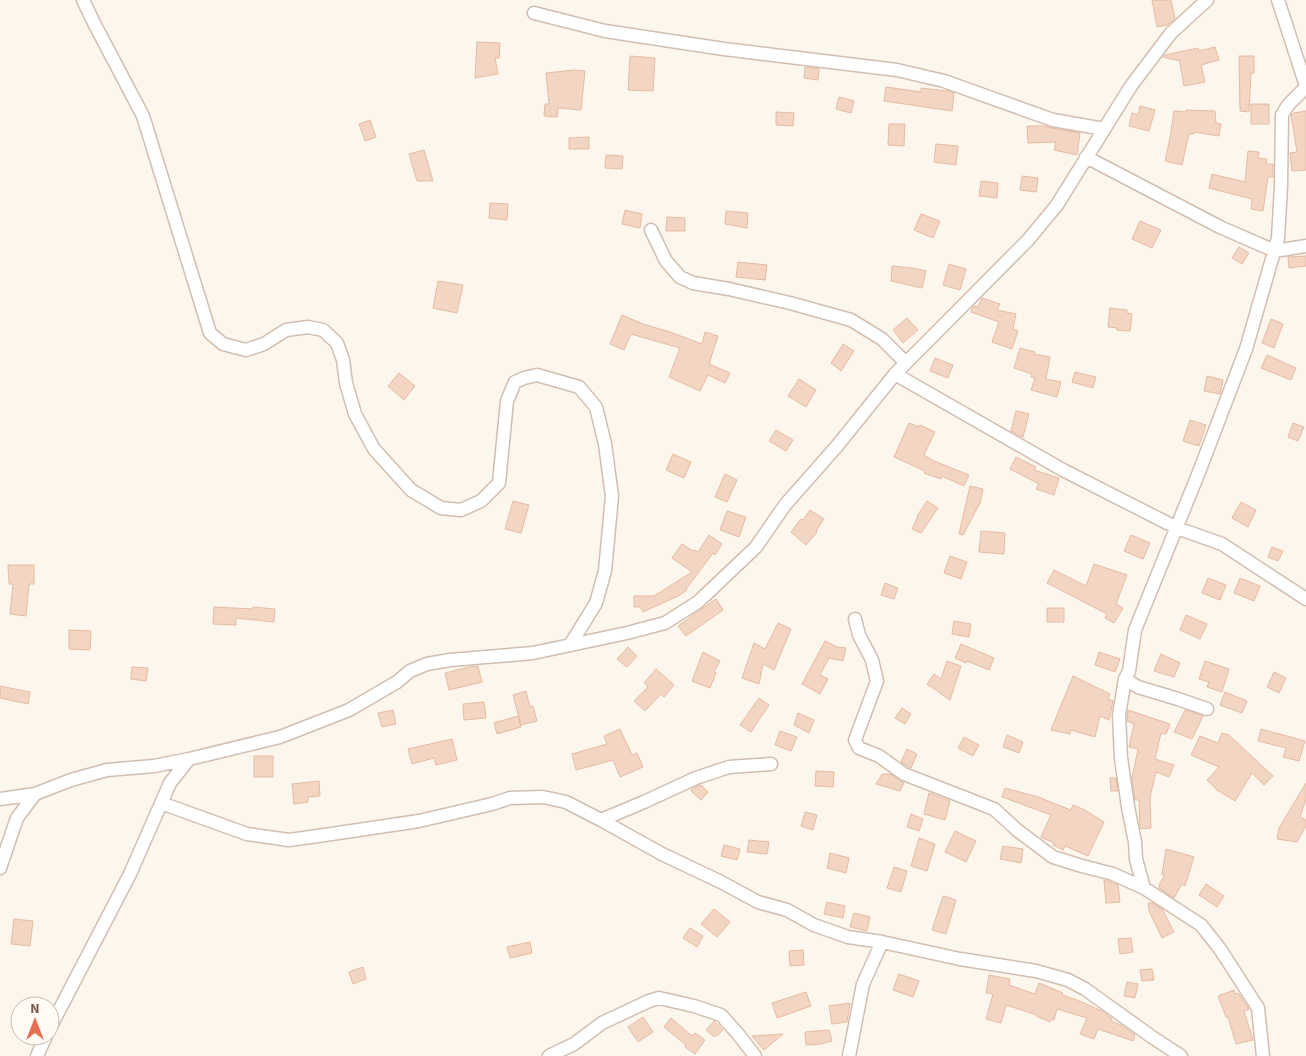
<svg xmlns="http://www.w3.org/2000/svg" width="1306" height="1056" viewBox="0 0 1306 1056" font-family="'Source Sans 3',sans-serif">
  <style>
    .building { fill: #f3d5c3; stroke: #e6bba3 }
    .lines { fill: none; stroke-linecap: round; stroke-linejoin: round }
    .street-casing { stroke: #d1beb0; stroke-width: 15 }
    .street { stroke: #fff; stroke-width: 12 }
  </style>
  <rect width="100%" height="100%" fill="#fdf6ec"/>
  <path class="building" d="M1152,0h19l4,19 -8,6 -10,2z
    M477,42l23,1 -1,15h-4l3,16 -23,4z
    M1215,47l4,13 -18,5 4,17 -21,4 -4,-22v-3l-17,-4 2,-2 33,-7 1,3z
    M630,56l25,2 -2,33 -25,-1z
    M1239,56h15v17h-3l-2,39 -9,-1z
    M805,67l14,2 -1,11 -14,-2z
    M575,70l10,1 -4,39 -23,-2 -1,9 -13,-1 1,-12h4l-3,-31z
    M886,87l35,5v-4l27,3 6,2 -2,18 -68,-10z
    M839,97l15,4 -3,12 -15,-4z
    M1251,104h18v20h-18z
    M1140,106l15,4 -6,21 -20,-5 3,-13 6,2z
    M1186,110l29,1 1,12 5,1 -2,12 -25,-4v2h-5l-7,31 -17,-4 5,-23 4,-27 12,1z
    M1306,111v59l-14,1 -2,-18 7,-1 -6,-37 2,-2z
    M776,112l18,1 -1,13 -17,-1z
    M370,120l6,17 -11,4 -6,-17z
    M889,124h16l-1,22 -16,-1z
    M1027,126h17l8,2 28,5 -3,22 -23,-5 2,-8 -28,1z
    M589,137v12h-20v-11z
    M936,144l22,2 -2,19 -22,-3z
    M424,150l9,31h-16l-8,-27z
    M1248,151l11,1 -1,6 9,1 -1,5h7v13h-5l-5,34 -12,-2 1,-10 -43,-11 3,-14 33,8z
    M606,155l17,1 -1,13 -17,-1z
    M1022,176l16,2 -2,14 -16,-2z
    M981,181l17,2 -1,15 -18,-2z
    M490,203l18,1 -1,16 -18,-2z
    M625,210l17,4 -2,14 -18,-4z
    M726,211l22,2 -1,15 -22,-4z
    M921,214l19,7 -7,17 -19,-8z
    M667,217l18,1v13h-19z
    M1140,221l21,9 -9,18 -20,-9z
    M1239,247l10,6 -7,11 -10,-6z
    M1306,256v10l-17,2 -1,-11z
    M738,262l29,3 -2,15 -29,-3z
    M949,264l17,5 -6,21 -17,-5z
    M892,266l21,2 13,3 -4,17 -31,-7z
    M438,281l25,4 -6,28 -24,-5z
    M982,298l18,6 -3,6 19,4 -3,15 5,2 -6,18 -20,-7 7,-20 -28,-10 1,-4 2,-2 4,1z
    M1110,308l17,2v3l5,1 -2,17 -13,-1v-2l-9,-1z
    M622,315l21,9 27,8 32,12 3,-12 13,4 -9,28 21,9 -5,10 -17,-8 -8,16 -31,-14 11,-29 -49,-14 -7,16 -14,-6z
    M907,318l11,12 -15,13 -10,-13z
    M1271,319l12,5 -9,24 -12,-5z
    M843,344l11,7 -13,20 -10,-8z
    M1020,348l15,4 -1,2 16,3 -4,22 15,3 -4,15 -26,-7 4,-12 -4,-1 1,-3 -18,-6z
    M1267,355l29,13 -5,12 -30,-12z
    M935,358l18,7 -5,13 -18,-7z
    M1075,372l21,5 -3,11 -21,-6z
    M399,373l16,13 -11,14 -16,-14z
    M1207,376l16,4 -3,14 -16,-3z
    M799,379l17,11 -10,17 -18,-11z
    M1016,411l13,3 -6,23 -12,-6z
    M1190,420l16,5 -7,21 -16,-5z
    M909,423l10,4 1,-2 15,7 -11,23 10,6 35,14 -5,11 -22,-10 -1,3 -17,-6 1,-2 -31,-14z
    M1293,423l11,4 -6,14 -10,-4z
    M776,430l17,10 -7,11 -17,-10z
    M673,454l18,8 -7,16 -18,-8z
    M1016,457l20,10 -2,3 25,8 -5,17 -18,-6 3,-5 -29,-15z
    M725,474l12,6 -10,22 -12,-5z
    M970,486l13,3 -3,14 -17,32 -4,-1z
    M513,501l16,4 -8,28 -16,-4z
    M927,501l11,7 -17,25 -9,-4 6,-13h-1z
    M1241,502l15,8 -8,17 -16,-9z
    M810,510l14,9 -8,12 1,1 -11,13 -15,-13 10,-13 2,1z
    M727,511l19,6 -7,20 -19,-7z
    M981,531l24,2 -1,21 -25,-2z
    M709,535l13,9 -7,11 -2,-2 -27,36 1,1 -9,6 -35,16 -3,-5h-6v-11h20l38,-24 -20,-14 10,-14 11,7 1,-1 4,2z
    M1131,535l19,8 -7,16 -19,-8z
    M1272,547l11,4 -5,10 -10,-4z
    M950,556l17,6 -6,17 -17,-6z
    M1094,564l33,11 -11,29 7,4 -9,15 -9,-5 2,-4 -60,-31 7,-13 32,16z
    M8,565h26v19h-5l-3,32 -16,-2 3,-30h-4z
    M1208,578l18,7 -6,15 -18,-7z
    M1240,578l20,8 -6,15 -20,-8z
    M885,583l13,5 -4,11 -13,-4z
    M716,599l7,11 -37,26 -8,-10z
    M214,607l39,2v-2l22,2 -1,13 -38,-4v7l-23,-1z
    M1047,608h17v14h-17z
    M1186,615l21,9 -7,15 -20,-9z
    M954,621l17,3 -2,13 -17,-3z
    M778,623l13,6 -17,41 -11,-6 -4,20 -17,-6 12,-35 11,6z
    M69,630l22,1 -1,19 -21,-1z
    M825,641l12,6 9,1 -3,13 -14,-3 -9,17 8,4 -8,15 -18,-10z
    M961,644l33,14 -5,12 -22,-9 -1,2 -11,-5z
    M628,647l9,9 -10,11 -10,-8z
    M703,652l17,9 -6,11 2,1 -6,15 -18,-7z
    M1099,652l21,7 -5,13 -20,-7z
    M1161,654l19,9 -6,14 -20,-6z
    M947,661l14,5 -11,34 -23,-16 7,-10 7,5z
    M1205,661l24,8 -7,23 -15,-5 2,-5 -10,-3z
    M478,666l4,16 -33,8 -4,-17 24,-6z
    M132,667l16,1 -2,13 -15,-2z
    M656,669l18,16 -10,12 -3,-3 -16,17 -11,-10 14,-14 -4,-4z
    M1274,672l12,6 -7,15 -12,-6z
    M1073,676l37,18 -2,5 5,2 -4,19 -9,-4 -5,21 -24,-7 -1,4 -19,-4z
    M0,686l30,6 -2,12 -28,-6z
    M526,691l4,16 3,-1 4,15 -16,4 -8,-30z
    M1225,692l22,9 -5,12 -22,-8z
    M759,698l10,7 -18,27 -11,-7z
    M484,702l2,16 -22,2 -1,-16z
    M902,708l9,6 -6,10 -10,-6z
    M393,710l3,14 -14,3 -4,-14z
    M1128,710l42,14 -4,10 -5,-1 -6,26 19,6 -5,12 -13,-5 -6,25 1,31 -10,1 -1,-2 -1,-27h-4l-3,-22 6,-29 -9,-2 5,-23 -7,-3z
    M1185,710l18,6 -11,23 -18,-7z
    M798,713l16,7 -5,13 -15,-8z
    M518,716l3,11 -24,7 -3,-11z
    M620,729l12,26 5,-2 6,14 -23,10 -7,-17 -37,10 -4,-16 35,-10 -3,-8z
    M1261,729l44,12 -6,20 -16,-4 3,-9 -28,-7z
    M780,731l17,6 -6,14 -16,-6z
    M1222,733l7,2 44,41 -9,9 -12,-12 -17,28 -18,-11 -10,-10 12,-13 -28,-12 9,-19 18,7z
    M1007,735l16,7 -4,11 -16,-6z
    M964,737l15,8 -6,11 -15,-8z
    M452,739l5,21 -21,5 -2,-7 -22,6 -4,-15z
    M907,749l10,5 -6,14 -10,-6z
    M254,756h19v21h-19z
    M816,771l18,1 -1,15 -18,-1z
    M882,774h8l14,9 -4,8 -24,-7z
    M1110,778h6l2,13h-7z
    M319,781l1,15 -12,1v5l-14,2 -2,-20z
    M1306,783v16l-6,18 6,3v6l-9,16 -20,-3 2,-11z
    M701,785l7,7 -7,8 -10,-9 2,-3z
    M1005,788l33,9 33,13 2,-5 12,5 19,12 -16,34 -23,-10 -2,4 -10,-5 1,-2 -13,-6 10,-22 -49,-18z
    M929,793l21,8 -5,19 -21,-6z
    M805,812l12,3 -4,15 -12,-4z
    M911,814l12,5 -4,12 -12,-4z
    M955,831l21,10 -10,21 -21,-10z
    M919,838l16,6 -8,27 -16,-5z
    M749,840l20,2 -2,12 -20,-2z
    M724,845l16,4 -3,11 -16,-4z
    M1003,846l20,3 -2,14 -21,-4z
    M1166,849l28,8 -9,29 -3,-2 -8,14 -15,-10 1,-5 5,-8h-3z
    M830,853l19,5 -3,15 -19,-5z
    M894,867l13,4 -6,21 -14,-4z
    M1104,880l14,5 2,17 -14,1z
    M1206,884l18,12 -7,11 -18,-12z
    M943,896l13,4 -10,34 -14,-4z
    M827,902l18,4 -2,12 -19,-4z
    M1148,903h4l10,6 12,23 -12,6 -13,-27z
    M714,909l16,13 -13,15 -16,-13z
    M854,913l16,4 -3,14 -17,-4z
    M14,919l19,2 -3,25 -19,-2z
    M690,928l13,8 -6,11 -14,-9z
    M1131,938l2,14 -13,2 -2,-15z
    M530,942l2,11 -22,5 -3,-11z
    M803,950l1,15 -14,1 -1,-15z
    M363,967l3,12 -13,5 -4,-12z
    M1152,969l2,11 -12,1 -2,-11z
    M899,974l20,7 -6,16 -20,-7z
    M989,975l21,4 -1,6 26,9 4,-11 24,10 -1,2 15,5 25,11 10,8 -1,2 10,4 14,10 -2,6 -35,-12 -4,10 -14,-5 7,-16 -30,-9 -3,11 -3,-1 -1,3 -14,-6 1,-1 -31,-10 -5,18 -15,-4 7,-25 -7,-1z
    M1127,982l11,2 -3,14 -11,-2z
    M1234,990l1,4 3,-1 11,16 -5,2 9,29 -17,4 -8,-27h-2l-8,-21z
    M806,992l5,14 -34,12 -5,-15z
    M850,1003l-3,19 -15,2 -3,-18z
    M643,1017l10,15 -15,10 -10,-15z
    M671,1018l21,18 3,-3 10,7 -10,14 -10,-7 1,-2 -22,-18z
    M714,1021l9,9 -6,6h-4l-7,-6z
    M829,1030l3,11 -11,3 -15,1 -1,-13z
    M783,1034l-19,16 -12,-14z"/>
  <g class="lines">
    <defs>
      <path id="street" d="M83,0l11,23 49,93 67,217 13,11 23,6 18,-6 22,-14 22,-3 15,3 14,13 6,17 3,23 9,31 19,35 37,41 30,18 20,2 20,-9 18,-18 8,-82 8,-19 9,-4 13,-3 42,12 17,20 9,37 7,52 -7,75 -9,32 -26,42
        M1278,0l28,86
        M534,13l71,18 119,18 173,21 47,11 109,39 51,9
        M1086,157l134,70 55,24 31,-5
        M651,230l15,31 14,16 13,6 36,6 61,14 61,17 31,19 24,24
        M895,374l168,96 114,58 45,16 84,55
        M855,619l4,16 13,25 5,21 -22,59 4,8 20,8 25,18 90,35 23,21 36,27 29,9 31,8 31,14 57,37 19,24 38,59 5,48
        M1125,679l13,8 40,12 29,10
        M0,799l35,-5 36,-14 36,-10 47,-4 35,-7 91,-22 69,-27 48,-28 13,-11 17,-7 23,-4 83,-7 94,-20 38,-10 33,-21 58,-55 29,-42 52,-59 58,-72 133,-134 29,-35 74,-119 40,-53 36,-33
        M161,803l86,31 42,6 29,-4 101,-15 73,-17 18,-6 33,-1 23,5 35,18 61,34 59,28 37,20 29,8 27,15 34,12 34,5 78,17 76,12 32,9 17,9 67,48 29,19
        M601,820l43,-18 52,-24 33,-11 42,-3
        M0,868l17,-50 18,-24
        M1144,888l-8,-29 -1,-17 -7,-35 -7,-49 -2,-43 6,-36 4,-8 6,-41 64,-158 47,-123 32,-111 3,-52 1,-71 6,-10 18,-18
        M50,1028l80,-154 40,-91 19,-24
        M37,1056l9,-20
        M549,1056l25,-12 28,-21 47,-22 10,-3 35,8 27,9 17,19 17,22
        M849,1056l14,-72 19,-42"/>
    </defs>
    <use href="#street" class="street-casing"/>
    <use href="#street" class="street"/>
  </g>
  <g transform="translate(35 1021)"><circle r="24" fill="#fffaf3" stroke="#cabbb1"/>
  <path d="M0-4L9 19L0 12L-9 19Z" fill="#e76f51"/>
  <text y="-8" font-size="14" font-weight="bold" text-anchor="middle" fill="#7a5c4d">N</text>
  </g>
</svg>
